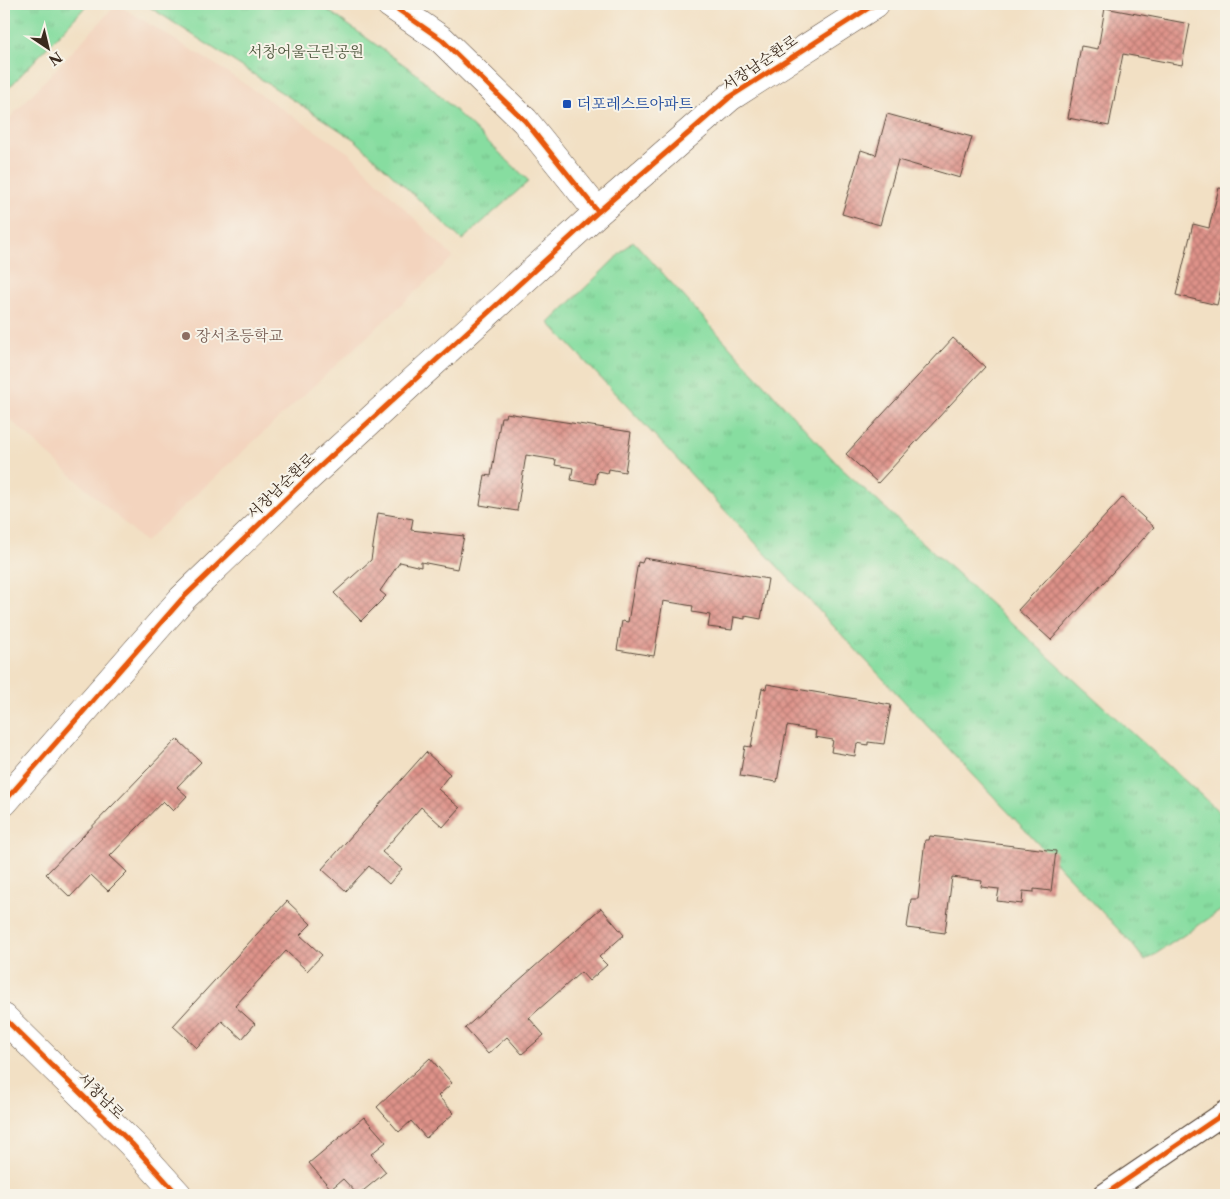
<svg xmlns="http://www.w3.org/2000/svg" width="1230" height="1199" viewBox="0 0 1230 1199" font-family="'Libre Caslon Text','Noto Serif KR',serif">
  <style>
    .built { fill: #f3d4be }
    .grass { fill: url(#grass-tufts); stroke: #61845f }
    .building { fill: url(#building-cross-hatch) }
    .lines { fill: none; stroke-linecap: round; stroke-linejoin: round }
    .minor-casing { stroke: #564537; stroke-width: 24 }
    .tertiary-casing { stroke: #564537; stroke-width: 29 }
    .minor { stroke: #fff; stroke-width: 22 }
    .tertiary { stroke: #fff; stroke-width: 28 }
    .cycleway-casing { stroke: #f7f3e8; stroke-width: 8 }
    .cycleway { stroke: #e8590c; stroke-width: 5 }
    .transit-dot { fill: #1a4fb4; stroke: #f7f3e8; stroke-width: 2 }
    .education-dot { fill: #8d6e63; stroke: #f7f3e8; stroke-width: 2 }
    .labels { text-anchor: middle; stroke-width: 4; stroke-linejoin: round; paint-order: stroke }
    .park-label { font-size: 15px; fill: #4e573e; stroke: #f7f3e8 }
    .street-label { font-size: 15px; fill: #3b2a1e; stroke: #f7f3e8 }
    .transit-label { font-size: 15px; fill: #164399; stroke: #f7f3e8; text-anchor: start }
    .education-label { font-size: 15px; fill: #785e54; stroke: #f7f3e8; text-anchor: start }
  </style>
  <defs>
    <pattern id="grass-tufts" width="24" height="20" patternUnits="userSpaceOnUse" patternTransform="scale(1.25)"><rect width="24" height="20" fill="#87dda0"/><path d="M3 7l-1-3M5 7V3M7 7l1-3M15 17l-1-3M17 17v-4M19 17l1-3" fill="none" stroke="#75be89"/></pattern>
    <pattern id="building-cross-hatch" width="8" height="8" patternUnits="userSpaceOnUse" patternTransform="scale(1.25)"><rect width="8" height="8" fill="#de9289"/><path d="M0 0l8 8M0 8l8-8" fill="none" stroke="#b5776f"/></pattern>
  </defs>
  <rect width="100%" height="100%" fill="#f7f3e8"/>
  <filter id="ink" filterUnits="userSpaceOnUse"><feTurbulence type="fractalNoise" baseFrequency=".02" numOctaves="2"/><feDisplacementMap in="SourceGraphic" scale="10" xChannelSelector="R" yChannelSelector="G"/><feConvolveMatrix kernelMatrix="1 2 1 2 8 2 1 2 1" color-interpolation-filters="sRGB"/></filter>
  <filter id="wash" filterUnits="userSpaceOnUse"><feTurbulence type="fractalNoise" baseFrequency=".0096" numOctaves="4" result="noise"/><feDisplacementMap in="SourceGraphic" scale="20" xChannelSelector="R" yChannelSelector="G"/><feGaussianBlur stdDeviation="1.12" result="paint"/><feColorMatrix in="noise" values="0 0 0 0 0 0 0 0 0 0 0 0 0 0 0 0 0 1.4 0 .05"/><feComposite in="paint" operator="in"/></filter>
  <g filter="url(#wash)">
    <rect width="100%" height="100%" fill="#f2e0c4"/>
    <path class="built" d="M117,4l99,61 133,88 104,104 -308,285 -141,-128v-290z"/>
    <path class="grass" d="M4,4h84l-84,89z
      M145,4h174l98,70 112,107 -67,59 -107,-100z
      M633,241l207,226 386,351v89l-81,54 -13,-17 -583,-621z"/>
    <g id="blocks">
      <path class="building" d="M1105,8l85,16 -8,41 -59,-11 -14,72 -41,-8 13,-72 17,3z
        M887,114l85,23 -12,41 -62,-18 -18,65 -38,-11 19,-64 15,5z
        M1219,188l7,1v78l-9,38 -41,-10 17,-71 16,4z
        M953,338l32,29 -107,116 -32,-29z
        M506,413l125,19 -6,40 -16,-3 -1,4 -11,-2 -2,13 -24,-4 2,-12 -18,-3 1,-5 -30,-5 -9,56 -37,-6 5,-30 6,1 10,-59h4z
        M1122,498l32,29 -103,113 -33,-30z
        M378,513l35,6 -2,11 53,6 -7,33 -36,-7v5l-21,-5 -20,29 6,5 -25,25 -27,-28 37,-33z
        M644,558l124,21 -7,40 -16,-3v3l-11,-2 -2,13 -24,-3 2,-12 -18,-3 1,-6 -30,-5 -9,55 -37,-6 5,-29 6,1 10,-60 4,1z
        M767,684l124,21 -7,39 -16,-2v3l-11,-2 -2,13 -24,-4 2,-12 -18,-3 1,-6 -29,-5 -10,56 -37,-6 5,-30 6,1 11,-59 4,1z
        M177,739l24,23 -24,25 10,9 -14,15 -10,-10 -53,55 17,16 -19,19 -17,-16 -21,22 -24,-23z
        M426,752l24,22 -12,15 22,19 -17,19 -22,-20 -39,45 20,17 -13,15 -20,-18 -23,25 -24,-22z
        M930,836l126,15 -5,40 -17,-2v3l-11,-1 -1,13 -25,-3 2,-12 -18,-2 1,-6 -30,-4 -7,56 -38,-5 4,-29h7l7,-59h4z
        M287,901l24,23 -11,11 22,20 -15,16 -21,-20 -51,55 20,18 -13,15 -20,-18 -25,27 -24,-22z
        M601,908l23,27 -25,22 8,8 -18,16 -8,-9 -52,46 15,17 -22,19 -15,-17 -19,17 -23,-26z
        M430,1058l22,25 -14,13 16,17 -28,25 -15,-17 -12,11 -22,-25z
        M364,1117l22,25 -15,12 15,18 -28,23 -15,-16 -12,10 -22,-26z"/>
    </g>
  </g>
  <g filter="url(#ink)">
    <use href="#blocks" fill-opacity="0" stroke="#564537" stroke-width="1"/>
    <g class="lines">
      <defs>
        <path id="minor" d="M1104,1195l122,-83"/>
        <path id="tertiary" d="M390,4l52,36 83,81 73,91
          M4,802l178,-203 120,-116 296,-271 132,-115 145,-93
          M4,1018l128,126 46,51"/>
      </defs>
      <use href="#minor" class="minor-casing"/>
      <use href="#tertiary" class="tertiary-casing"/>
      <use href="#minor" class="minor"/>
      <use href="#tertiary" class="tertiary"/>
      <defs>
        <path id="cycleway" d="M390,4l52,36 83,81 73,91
          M4,802l178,-203 120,-116 296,-271 132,-115 145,-93
          M4,1018l128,126 46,51
          M1104,1195l122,-83"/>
      </defs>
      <use href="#cycleway" class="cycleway-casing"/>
      <use href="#cycleway" class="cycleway"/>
    </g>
  </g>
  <rect class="transit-dot" x="562" y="99" width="10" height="10" rx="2.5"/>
  <circle class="education-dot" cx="186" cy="336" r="5"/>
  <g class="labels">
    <g class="park-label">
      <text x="306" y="57">서창어울근린공원</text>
    </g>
    <g class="street-label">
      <text transform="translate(760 63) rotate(-34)" y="5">서창남순환로</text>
      <text transform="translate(281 486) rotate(-44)" y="5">서창남순환로</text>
      <text transform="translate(101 1096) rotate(45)" y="5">서창남로</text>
    </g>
    <g class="transit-label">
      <text x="577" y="109">더포레스트아파트</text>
    </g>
    <g class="education-label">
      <text x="196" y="341">장서초등학교</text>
    </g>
  </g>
  <rect width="1230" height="1199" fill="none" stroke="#f7f3e8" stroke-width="20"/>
  <g transform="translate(48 48) rotate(145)" stroke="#f7f3e8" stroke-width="4" paint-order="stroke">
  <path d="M0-4L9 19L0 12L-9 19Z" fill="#3b2a1e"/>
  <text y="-8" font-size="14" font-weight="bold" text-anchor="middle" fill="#3b2a1e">N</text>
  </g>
</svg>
